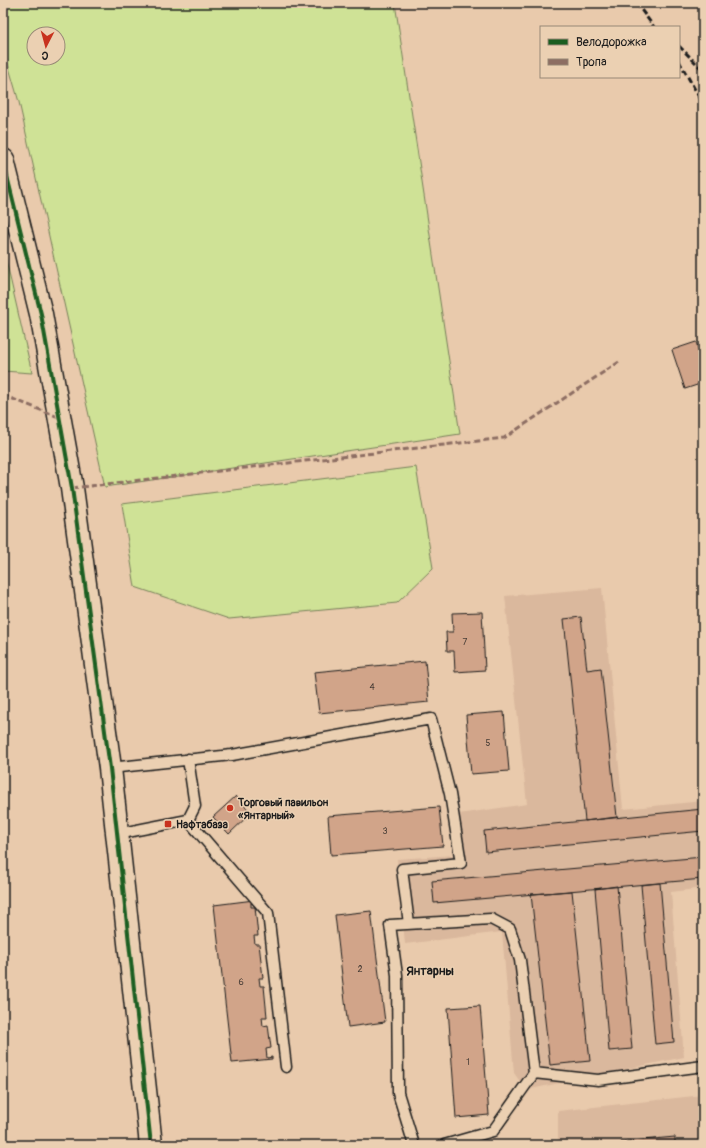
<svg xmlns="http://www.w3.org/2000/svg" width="706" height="1148" viewBox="0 0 706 1148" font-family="Pangolin,sans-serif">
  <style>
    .built { fill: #dab89d }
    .green { fill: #cfe296; stroke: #767f59; fill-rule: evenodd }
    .building { fill: #d1a489; stroke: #1c1c1c }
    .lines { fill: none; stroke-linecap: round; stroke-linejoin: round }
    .lane-casing { stroke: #1c1c1c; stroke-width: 13 }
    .secondary-casing { stroke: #1c1c1c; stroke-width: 25 }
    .lane { stroke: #ebd0b2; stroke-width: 10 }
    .secondary { stroke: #ebd0b2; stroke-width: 22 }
    .rail { stroke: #1c1c1c; stroke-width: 3; stroke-dasharray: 6 3; stroke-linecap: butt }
    .quiet { stroke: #8d6e63; stroke-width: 3; stroke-dasharray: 6 3; stroke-linecap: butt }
    .cycleway-casing { stroke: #ebd0b2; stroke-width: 6 }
    .cycleway { stroke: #1b5e20; stroke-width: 4 }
    .poi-dot { fill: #c8321e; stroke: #ebd0b2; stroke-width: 1.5 }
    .labels { text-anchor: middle; stroke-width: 3; stroke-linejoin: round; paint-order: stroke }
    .number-label { font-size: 9px; fill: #493e37 }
    .poi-label { font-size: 11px; font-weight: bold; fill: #1c1c1c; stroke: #ebd0b2; text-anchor: start }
    .quarter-label { font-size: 13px; font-weight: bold; fill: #1c1c1c; stroke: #ebd0b2 }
  </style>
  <rect width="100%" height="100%" fill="#e9caac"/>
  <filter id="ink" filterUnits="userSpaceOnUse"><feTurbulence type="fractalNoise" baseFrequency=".025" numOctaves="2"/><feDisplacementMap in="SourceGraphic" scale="8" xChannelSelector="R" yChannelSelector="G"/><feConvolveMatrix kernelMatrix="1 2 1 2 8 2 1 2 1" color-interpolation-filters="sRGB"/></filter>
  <g filter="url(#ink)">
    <path class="built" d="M602,588l21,221 80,-8v87l-32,4 13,165 -158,33 -12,-17 -12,-141 -97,12 -8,-85 58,-4 -3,-40 75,-11 -22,-208z
      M703,1095v50h-145v-34z"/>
    <path class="green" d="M3,3h392l65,431 -355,53 -86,-385 -16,-55zM34,34h24v24h-24z
      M3,247l29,126 -29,-2z
      M416,467l17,101 -36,35 -168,16 -94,-32 -13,-83z"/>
    <path class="building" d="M696,342l7,21v20l-18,6 -13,-39z
      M482,612l3,58 -30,2 -1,-21h-7l-1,-19h7l-1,-19z
      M581,617l6,53 14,-2 16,149 -32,4 -21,-202z
      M425,661l4,41 -110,11 -5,-41z
      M504,712l5,59 -38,3 -5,-59z
      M236,796l15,17 -22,21 -16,-17z
      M439,807l4,39 -112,9 -3,-39z
      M703,809v22l-217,21 -2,-21z
      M703,857v22l-269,24 -2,-22z
      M660,883l14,159 -19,2 -14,-159z
      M617,886l15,163 -23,2 -14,-162z
      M572,891l18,170 -40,4 -19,-171z
      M254,900v2l-3,1v4h4l3,29h-4l1,8h4l4,34h-4l1,8h4l3,31h-5l1,9 5,-1 3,23 -5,1 1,9 5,-1v2l-40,4 -18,-158z
      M371,911l14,111 -37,5 -13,-112z
      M480,1006l9,109 -33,3 -8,-110z
      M675,1137v8h-54v-3z"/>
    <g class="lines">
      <defs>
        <path id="lane" d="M110,768l122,-13 199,-36 19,75 11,69 -59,6 7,55
          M188,820l80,93 18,154
          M117,834l71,-14 7,-14 -7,-47
          M414,1145l-16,-52 -1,-118 -7,-50 101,-6 19,10 10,31 14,113
          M444,1145l49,-14 41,-58 64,7 105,-14"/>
        <path id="secondary" d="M3,160l38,154 31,174 38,280 41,377"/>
      </defs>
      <use href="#lane" class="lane-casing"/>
      <use href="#secondary" class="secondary-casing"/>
      <use href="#lane" class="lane"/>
      <use href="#secondary" class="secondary"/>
      <path class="rail" d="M636,3l18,24
        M679,46l24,24
        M679,61l24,43"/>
      <path class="quiet" d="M3,395l58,23
        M72,488l432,-50 115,-76"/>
      <defs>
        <path id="cycleway" d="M3,160l38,154 31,174 38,280 41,377"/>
      </defs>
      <use href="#cycleway" class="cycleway-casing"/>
      <use href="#cycleway" class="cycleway"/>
    </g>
  </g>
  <g class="poi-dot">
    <circle cx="230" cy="808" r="4"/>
    <rect x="164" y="820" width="8" height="8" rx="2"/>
  </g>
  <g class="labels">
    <g class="number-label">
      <text x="465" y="645">7</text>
      <text x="372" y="690">4</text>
      <text x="488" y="746">5</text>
      <text x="385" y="834">3</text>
      <text x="360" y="972">2</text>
      <text x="241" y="985">6</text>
      <text x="468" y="1065">1</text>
    </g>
    <g class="poi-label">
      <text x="238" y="806">Торговый павильон<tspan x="238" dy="13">«Янтарный»</tspan></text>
      <text x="176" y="828">Нафтабаза</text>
    </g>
    <g class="quarter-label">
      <text x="430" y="975">Янтарны</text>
    </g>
  </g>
  <rect width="706" height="1148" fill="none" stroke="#ebd0b2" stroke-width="16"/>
  <rect x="8" y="8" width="690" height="1132" fill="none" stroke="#1c1c1c" stroke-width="1.5" filter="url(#ink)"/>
  <rect x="540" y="26" width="140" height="52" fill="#ebd0b2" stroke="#988876"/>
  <rect x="548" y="39" width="20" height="6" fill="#1b5e20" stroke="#988876"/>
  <text x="576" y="46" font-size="12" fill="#1c1c1c">Велодорожка</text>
  <rect x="548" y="59" width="20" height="6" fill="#8d6e63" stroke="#988876"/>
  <text x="576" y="66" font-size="12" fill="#1c1c1c">Тропа</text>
  <g transform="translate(46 46) rotate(186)"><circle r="19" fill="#ebd0b2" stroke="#988876"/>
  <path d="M0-3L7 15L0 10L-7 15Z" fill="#c8321e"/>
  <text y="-6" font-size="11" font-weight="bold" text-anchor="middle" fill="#1c1c1c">С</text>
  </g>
</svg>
